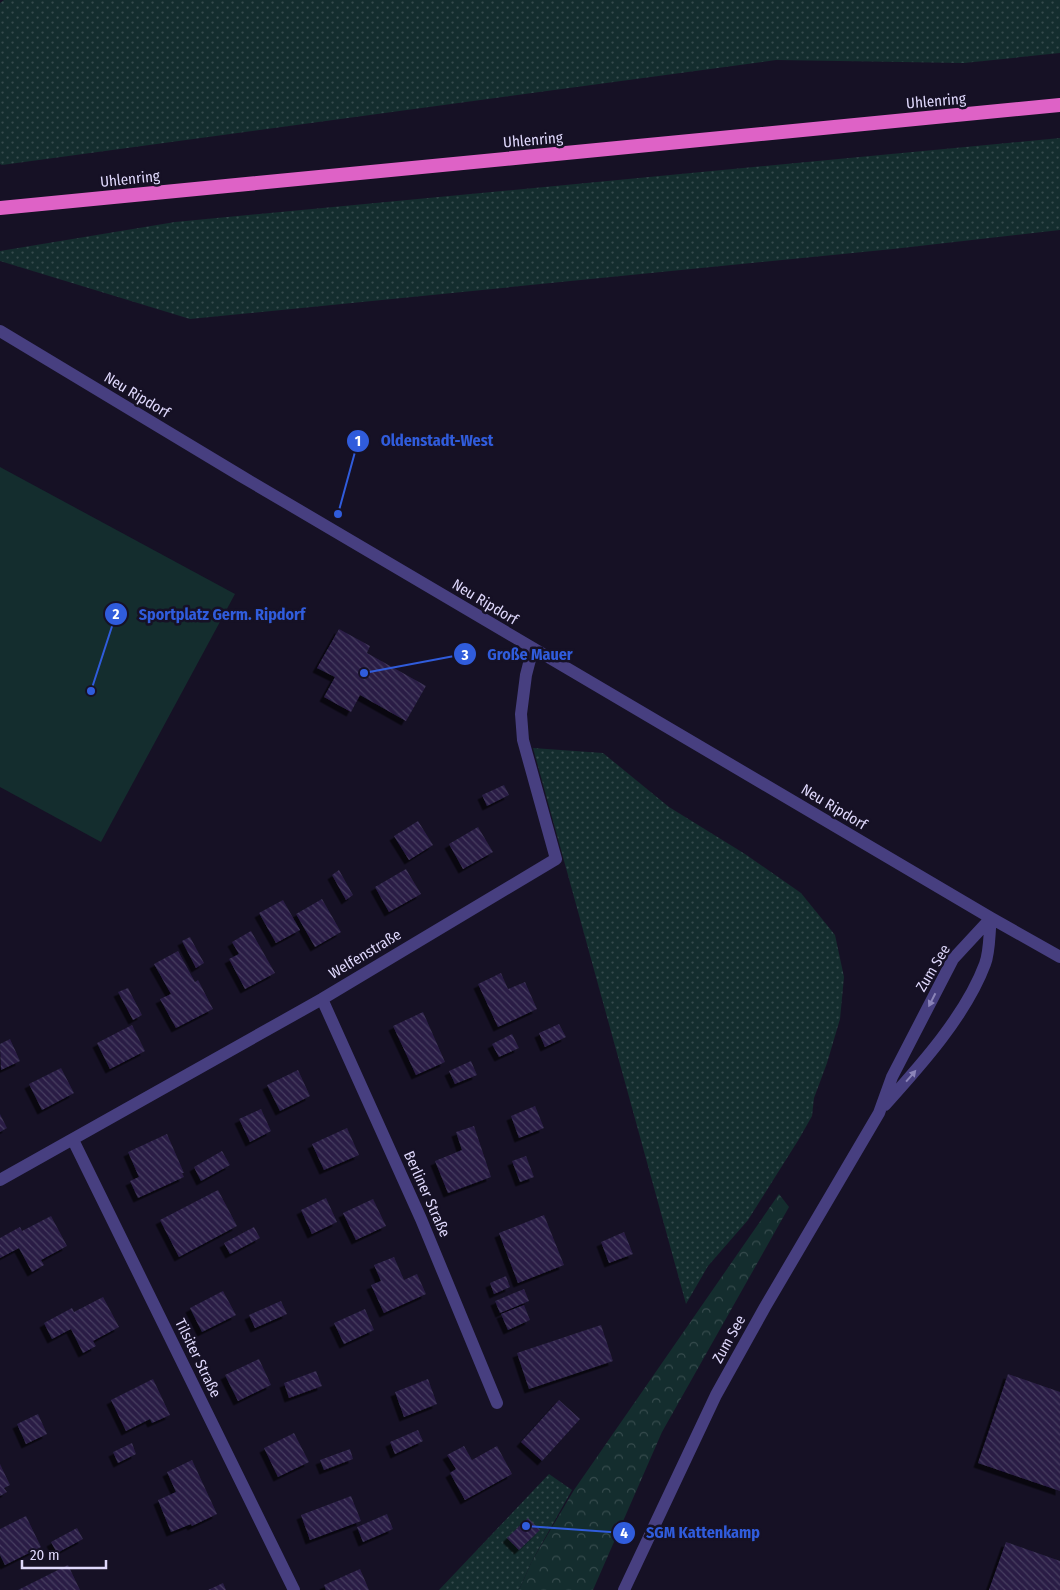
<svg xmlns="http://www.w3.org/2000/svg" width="1060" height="1590" viewBox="0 0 1060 1590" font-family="'Fira Sans Condensed',sans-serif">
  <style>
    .green { fill: url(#green-dots) }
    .forest { fill: url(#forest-crowns) }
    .pitch { fill: #142d2e }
    .building { fill: url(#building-back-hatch); filter: url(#shadow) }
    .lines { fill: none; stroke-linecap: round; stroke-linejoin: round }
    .minor { stroke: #473f80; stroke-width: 12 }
    .trunk { stroke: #de62c6; stroke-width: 14 }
    .oneway { fill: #8b84b8 }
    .labels { text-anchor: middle; stroke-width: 5; stroke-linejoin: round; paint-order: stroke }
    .street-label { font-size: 15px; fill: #dfd8fc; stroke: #161125 }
    .leader { fill: none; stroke: #305cdc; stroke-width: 2 }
    .callout-dot { fill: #305cdc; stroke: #161125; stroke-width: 2 }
    .mark-label { font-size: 15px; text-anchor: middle; font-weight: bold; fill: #fff }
    .callout-label { font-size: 16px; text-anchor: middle; font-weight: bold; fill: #305cdc; stroke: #161125; stroke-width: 5; stroke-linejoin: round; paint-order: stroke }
  </style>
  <defs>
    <pattern id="green-dots" width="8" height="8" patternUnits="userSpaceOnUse" patternTransform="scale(1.25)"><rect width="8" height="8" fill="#142d2e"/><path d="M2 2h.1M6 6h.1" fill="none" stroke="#364b4d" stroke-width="1.8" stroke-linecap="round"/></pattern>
    <pattern id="forest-crowns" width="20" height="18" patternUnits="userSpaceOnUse" patternTransform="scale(1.25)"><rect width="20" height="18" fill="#142d2e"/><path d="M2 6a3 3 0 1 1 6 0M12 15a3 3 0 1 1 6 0" fill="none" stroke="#364b4d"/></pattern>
    <pattern id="building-back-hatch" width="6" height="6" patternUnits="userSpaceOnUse" patternTransform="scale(1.25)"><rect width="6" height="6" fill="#291e45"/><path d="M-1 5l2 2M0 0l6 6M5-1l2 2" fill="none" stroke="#483e61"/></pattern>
    <filter id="shadow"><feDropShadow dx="-4.5" dy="4.5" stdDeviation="0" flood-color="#0009"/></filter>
  </defs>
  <rect width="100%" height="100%" fill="#161125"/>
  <path class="green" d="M4,0h1056v53l-96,10 -188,-3 -774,105 -2,-1v-161z
    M1060,138v92l-167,19 -703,70 -190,-58v-10l175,-29z
    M533,748l70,5 66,54 76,47 56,39 34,42 9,42 -4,42 -13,44 -13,35 -2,18 -13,23 -51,81 -40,46 -22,38z
    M549,1474l23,16 -40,71 -13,29h-80z"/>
  <path class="forest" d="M779,1194l10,13 -127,225 -69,158h-74l13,-29 42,-71z"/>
  <path class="pitch" d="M0,467l235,127 -134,248 -101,-55z"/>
  <path class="building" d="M339,629l31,17 -3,7 59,33 -20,35 -46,-26 -9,17 -27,-15 11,-20 -18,-9z
    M504,785l5,10 -22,11 -5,-11z
    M418,821l15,24 -24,15 -15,-24z
    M478,827l15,25 -30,17 -14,-25z
    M406,869l15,25 -32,18 -14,-25z
    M339,870l14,25 -7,5 -14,-25z
    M322,899l19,33 -26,15 -19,-33z
    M283,900l17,30 -24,13 -17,-30z
    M251,931l24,42 -30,16 -16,-30 10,-5 -7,-12z
    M190,937l14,26 -8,5 -14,-27z
    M178,951l17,31 3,-2 15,29 -37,19 -16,-29 11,-5 -17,-30z
    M501,973l7,16 17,-7 12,27 -39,18 -20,-43z
    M128,988l14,27 -9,5 -15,-28z
    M423,1012l22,50 -29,13 -23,-49z
    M559,1024l7,13 -21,10 -6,-14z
    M132,1025l13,26 -35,18 -13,-26z
    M512,1034l7,14 -20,9 -7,-13z
    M10,1039l10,22 -19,9 -1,-26z
    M471,1061l6,14 -22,9 -6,-13z
    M61,1068l13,25 -32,17 -13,-26z
    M298,1070l12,26 -30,15 -13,-26z
    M535,1106l9,22 -25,10 -8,-22z
    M261,1109l10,22 -21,11 -11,-23z
    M0,1114l7,14 -7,4z
    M474,1126l17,51 -43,16 -13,-32 27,-11 -6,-18z
    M347,1128l12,27 -35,15 -12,-26z
    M167,1134l17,39h-2l2,4 -46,21 -8,-17 9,-4 -11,-25z
    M222,1151l8,14 -29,16 -7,-14z
    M526,1156l8,21 -14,5 -8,-21z
    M218,1190l19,36 -58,31 -19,-37z
    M326,1198l11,24 -25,12 -11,-24z
    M373,1199l13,27 -30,14 -13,-27z
    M544,1215l20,50 -46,18 -19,-50z
    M51,1216l16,30 -26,14 3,5 -12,7 -13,-24 -19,10v-20l20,-11 2,4z
    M254,1227l6,11 -30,16 -6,-11z
    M624,1232l9,22 -24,9 -8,-21z
    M394,1257l10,23 13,-6 9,20 -42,19 -13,-28 10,-4 -7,-16z
    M506,1276l4,11 -16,7 -4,-11z
    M524,1289l5,12 -29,12 -5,-12z
    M223,1291l13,24 -34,17 -12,-24z
    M103,1297l16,30 -26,14 3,5 -13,7 -12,-24 -19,10 -8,-16 28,-15 2,4z
    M281,1301l6,13 -32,14 -6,-13z
    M524,1305l6,15 -22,10 -7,-16z
    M365,1309l9,21 -30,14 -10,-21z
    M601,1325l12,36 -84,28 -12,-36z
    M259,1359l12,26 -33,16 -13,-26z
    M316,1371l6,15 -33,12 -5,-15z
    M1008,1374l52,18v99l-82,-28z
    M153,1379l17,36 -18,8 -2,-4 -24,12 -15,-31z
    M428,1379l9,25 -33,13 -9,-25z
    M559,1400l21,19 -38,42 -21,-19z
    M38,1414l9,20 -21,10 -9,-20z
    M418,1430l5,11 -28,13 -5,-12z
    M294,1433l15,29 -31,15 -14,-29z
    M132,1443l4,11 -18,9 -5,-11z
    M464,1446l8,14 25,-14 15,28 -47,26 -15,-27 6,-4 -9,-14z
    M350,1449l3,10 -29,11 -4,-10z
    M192,1460l25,54 -25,12 -1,-2 -20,8 -13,-32 18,-8 -9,-20z
    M0,1464l10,21 -6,3 3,4 -7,4z
    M351,1496l10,25 -51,19 -9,-25z
    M387,1514l6,15 -30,13 -6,-15z
    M26,1516l15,31 -36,18 -5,-10v-26z
    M528,1518l12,12 -21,20 -12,-12z
    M77,1528l6,11 -26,14 -6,-11z
    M1006,1542l54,19v29h-71z
    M68,1565l12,25h-62z
    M360,1569l9,21h-43l-2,-5z
    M223,1583l3,7h-18z"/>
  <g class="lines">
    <path class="minor" d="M0,331l241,145 750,442 69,39
      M322,999l99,220 76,184
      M885,1105c36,-40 81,-90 100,-141 5,-13 4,-31 6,-46
      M73,1140l221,450
      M0,1180l322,-181 234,-140 -33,-119 -2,-26 5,-39 7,-27
      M624,1590l92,-195 49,-88 114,-194 13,-36 61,-118 38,-41"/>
    <path class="trunk" d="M0,208l1060,-103"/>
  </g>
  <defs><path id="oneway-solid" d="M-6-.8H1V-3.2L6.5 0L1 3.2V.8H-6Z" transform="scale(1.25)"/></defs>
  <g class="oneway">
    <use href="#oneway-solid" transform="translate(932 1000) rotate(117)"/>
    <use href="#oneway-solid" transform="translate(911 1076) rotate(-49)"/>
  </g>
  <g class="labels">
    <g class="street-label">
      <text transform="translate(936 101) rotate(-5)" y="5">Uhlenring</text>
      <text transform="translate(533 140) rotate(-5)" y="5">Uhlenring</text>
      <text transform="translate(130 179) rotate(-6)" y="5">Uhlenring</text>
      <text transform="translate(137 395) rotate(31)" y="5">Neu Ripdorf</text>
      <text transform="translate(485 602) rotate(31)" y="5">Neu Ripdorf</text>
      <text transform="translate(834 807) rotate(31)" y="5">Neu Ripdorf</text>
      <text transform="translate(365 954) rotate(-31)" y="5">Welfenstraße</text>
      <text transform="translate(933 968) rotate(-59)" y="5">Zum See</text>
      <text transform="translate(427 1194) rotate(66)" y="5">Berliner Straße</text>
      <text transform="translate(729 1339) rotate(-61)" y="5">Zum See</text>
      <text transform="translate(198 1358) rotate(64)" y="5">Tilsiter Straße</text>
    </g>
  </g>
  <path class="leader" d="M338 514L358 441M91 691L116 614M364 673L465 654M526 1526L624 1533"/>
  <g class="callout-dot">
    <circle cx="338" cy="514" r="5"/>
    <circle cx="91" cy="691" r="5"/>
    <circle cx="364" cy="673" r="5"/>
    <circle cx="526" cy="1526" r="5"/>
    <circle cx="358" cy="441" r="12"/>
    <circle cx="116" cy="614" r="12"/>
    <circle cx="465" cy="654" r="12"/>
    <circle cx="624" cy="1533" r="12"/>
  </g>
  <g class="mark-label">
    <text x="358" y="446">1</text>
    <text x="116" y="619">2</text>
    <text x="465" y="660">3</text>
    <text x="624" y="1538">4</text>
  </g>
  <g class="callout-label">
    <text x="437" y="446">Oldenstadt-West</text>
    <text x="222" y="620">Sportplatz Germ. Ripdorf</text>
    <text x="530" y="660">Große Mauer</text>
    <text x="703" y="1538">SGM Kattenkamp</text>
  </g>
  <path d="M22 1560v8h84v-8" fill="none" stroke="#dfd8fc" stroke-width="2.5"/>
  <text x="30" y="1560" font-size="15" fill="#dfd8fc" stroke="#161125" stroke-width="4" paint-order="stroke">20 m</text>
</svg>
